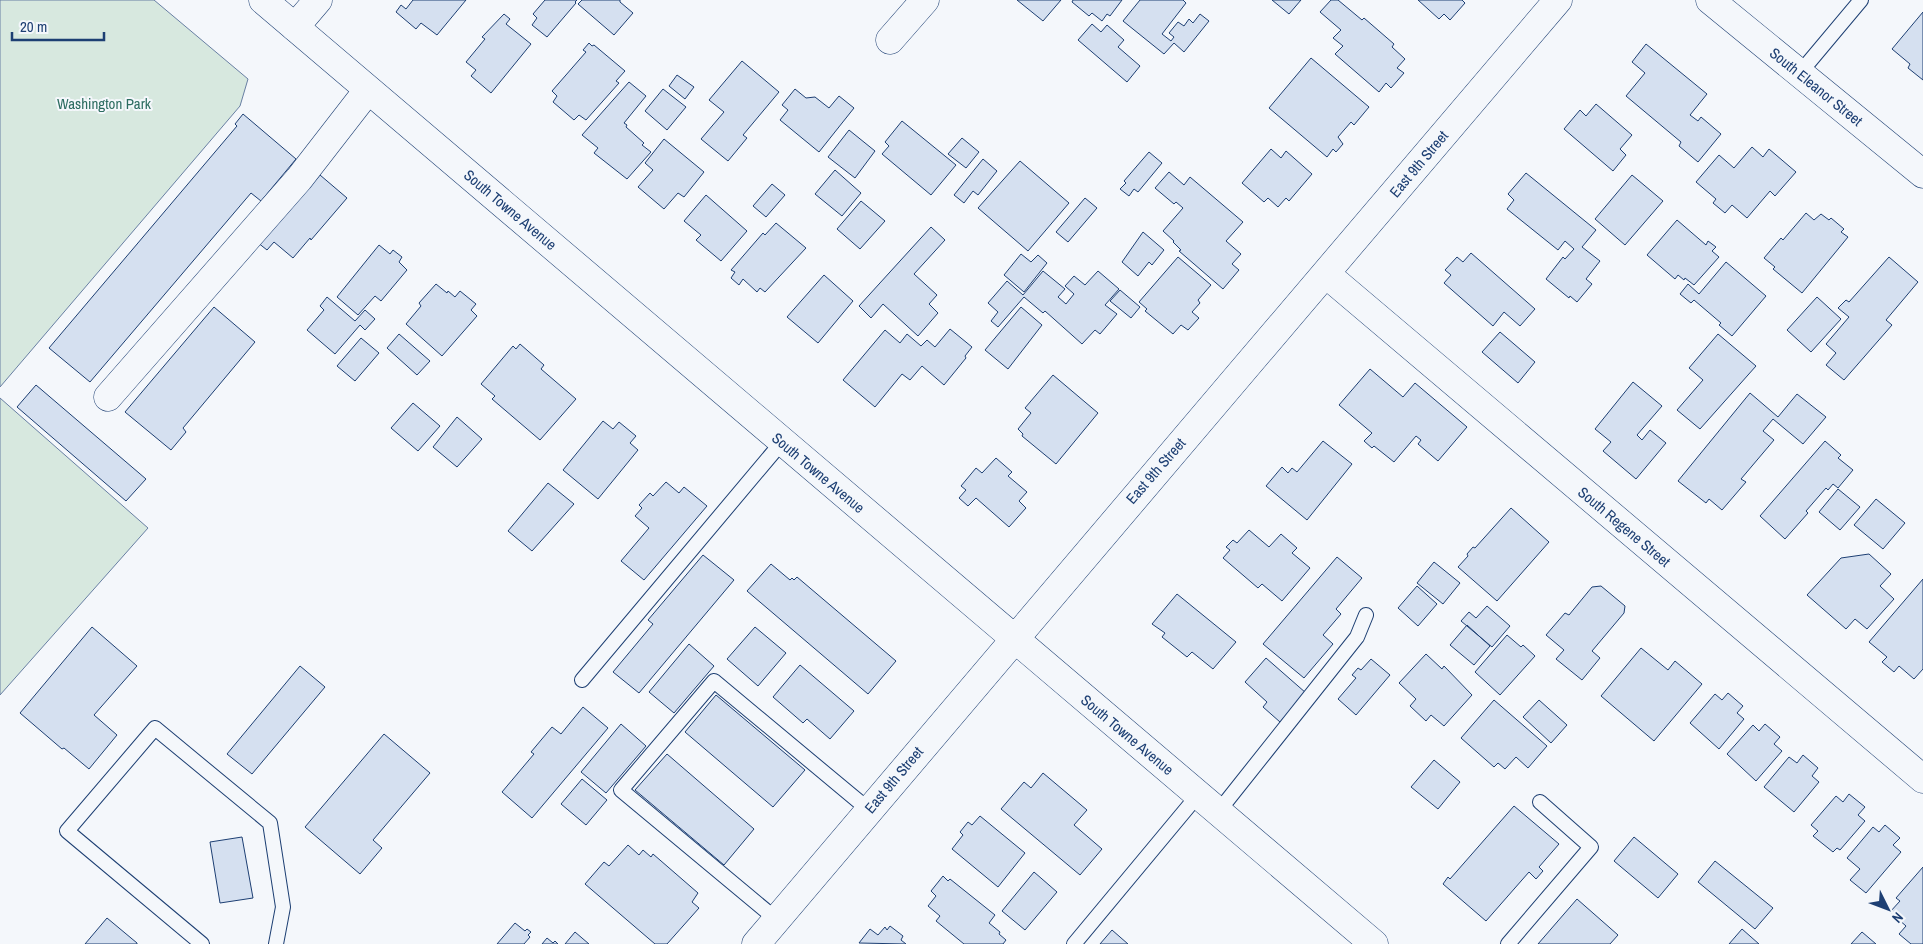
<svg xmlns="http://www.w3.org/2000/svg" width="1923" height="944" viewBox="0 0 1923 944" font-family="'Archivo Narrow',sans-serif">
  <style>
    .green { fill: #d7e8df; stroke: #687fa3 }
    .building { fill: #d5e0f0; stroke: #1d3f73 }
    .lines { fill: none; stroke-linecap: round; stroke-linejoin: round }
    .lane-casing { stroke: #1d3f73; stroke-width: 16 }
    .street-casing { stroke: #1d3f73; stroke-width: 29 }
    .secondary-casing { stroke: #1d3f73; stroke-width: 29 }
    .lane { stroke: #f4f7fb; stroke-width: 14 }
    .street { stroke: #f4f7fb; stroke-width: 28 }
    .secondary { stroke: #f4f7fb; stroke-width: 28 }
    .labels { text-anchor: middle; stroke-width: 4; stroke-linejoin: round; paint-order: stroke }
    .street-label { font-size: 15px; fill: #1d3f73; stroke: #f4f7fb }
    .park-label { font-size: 15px; fill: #2c6c60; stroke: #f4f7fb }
  </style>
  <rect width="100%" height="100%" fill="#f4f7fb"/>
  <path class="green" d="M0,0h154l94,79 -8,27 -240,281z
    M0,398l148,130 -148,167z"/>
  <path class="building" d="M413,0h53l-29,35 -16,-12 -5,6 -20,-17 5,-7 5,4z
    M545,0h32l-2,2 1,1 -29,34 -15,-12 5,-7 -4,-4z
    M582,0h38v2l13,11 -19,22 -36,-31z
    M1017,0h44l-18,21z
    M1073,0h49l-12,16 -3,-2 -5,7 -10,-8 -3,3 -17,-14z
    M1140,0h43l3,3 -24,31 9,7 3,-4 -5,-4 9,-11 6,4 5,-7 4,4 7,-9 9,7 -25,31 -10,-9 -10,11 -41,-33z
    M1272,0h29l-12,14z
    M1331,0h7l24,20 2,-2 30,26 -2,3 13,12 -8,9 7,5 -13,15 -5,-5 -7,9 -44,-38 8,-8 -10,-8 8,-8 -21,-18z
    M1418,0h44l3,3 -15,17 -6,-6 -5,5z
    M1923,12v68l-15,-12 2,-4 -18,-15z
    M504,14l6,5 -4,5 25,20 -40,49 -20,-17 5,-6 -10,-8 19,-23 -3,-2z
    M1092,24l9,8 6,-7 17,15 -6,7 22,19 -13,16 -49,-42z
    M589,43l3,3 2,-1 31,26 -9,10 3,2 -33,37 -7,-5 -5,5 -21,-18 4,-6 -5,-5 34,-39 -3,-2z
    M1646,44l61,50 -17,21 8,6 3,-4 20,17 -23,28 -19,-16 2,-4 -55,-46 19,-23 -13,-11z
    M1311,58l58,49 -15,18 -3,-3 -13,15 5,7 -7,8 -3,-3 -6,8 -58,-49z
    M742,61l37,31 -36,43 4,3 -19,23 -27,-22 23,-27 -15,-12z
    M677,75l17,12 -9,12 -16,-13z
    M629,82l17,14 -22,27 3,2 -1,2 18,16 -2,2 9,7 -24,27 -33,-26 4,-5 -16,-13z
    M663,89l23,18 -19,23 -22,-19z
    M795,89l11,9 9,-1 14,11 10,-12 15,12 -35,44 -39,-32 8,-10 -6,-5z
    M1596,104l36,31 -12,14 6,6 -13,16 -49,-42 16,-19 6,6z
    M243,114l53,45 -35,42 -10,-8 -161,189 -41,-34 188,-222 -2,-2z
    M902,121l54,44 -25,30 -49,-41 7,-8 -4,-4z
    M849,130l26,21 -20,27 -27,-21z
    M962,138l17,14 -13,16 -18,-14z
    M664,139l40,33 -20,25 -6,-4 -14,16 -26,-22 15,-17 -8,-7z
    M1752,147l11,10 6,-8 27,23 -21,24 -5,-5 -23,27 -15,-13 -7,8 -12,-10 3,-4 -20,-17 23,-27 15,13z
    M1271,149l10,9 5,-7 26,23 -23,27 -3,-3 -8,9 -10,-9 -4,4 -22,-19z
    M1149,152l13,11 -24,29 -4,-3 -5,7 -9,-7 6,-6 -2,-2z
    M983,159l14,12 -19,24 -5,-4 -9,12 -10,-8z
    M1020,161l49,42 -41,48 -50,-43z
    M835,170l26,23 -19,23 -27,-22z
    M1169,172l15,13 6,-8 53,45 -17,19 15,13 -9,10 7,6 -16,19 -44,-38 2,-1 -8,-8 1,-1 -11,-10 20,-23 -7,-6 -2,2 -19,-16z
    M1526,173l70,57 -14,17 18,14 -14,18 6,5 -15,18 -7,-6 -1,2 -23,-19 17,-22 2,2 9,-10 -9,-8 -7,9 -51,-41 7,-9 -6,-6z
    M320,175l27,23 -36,42 -1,-2 -17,20 -19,-16 -7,8 -10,-8 20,-24 3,3z
    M1632,175l31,26 -38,44 -30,-26z
    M772,184l13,11 -19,22 -13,-11z
    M706,195l41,36 -26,30 -25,-21 5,-5 -17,-14z
    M1085,198l12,10 -29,34 -12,-10z
    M861,201l24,20 -25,28 -23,-20z
    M1806,213l8,7 7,-6 8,6 2,-2 13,11 -3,3 7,5 -46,56 -29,-24 2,-2 -11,-9 17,-20 2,2z
    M1677,220l29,25 2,-4 8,6 -4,4 7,6 -25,28 -9,-7 -1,2 -6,-5 -3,4 -28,-24z
    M776,223l30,25 -41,44 -5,-4 -3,4 -14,-13 -4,6 -8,-7 4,-6 -4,-2 32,-37 2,2z
    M931,227l14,13 -31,34 23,21 -8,9 9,9 -20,23 -35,-32 -12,14 -12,-12z
    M1143,232l21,18 -12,15 -3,-3 -11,14 -16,-14z
    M379,245l11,9 3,-4 9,7 -3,5 8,8 -26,31 -6,-5 -17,19 -21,-18z
    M1471,253l64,56 -15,17 -16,-14 -11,14 -49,-43 7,-8 -6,-5 12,-13 6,5z
    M1021,254l10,8 7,-7 9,8 -23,29 -20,-17z
    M1178,257l33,28 -13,15 2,3 -8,9 7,6 -11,12 -7,-5 -8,9 -28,-23 2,-2 -8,-7z
    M1889,257l29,25 -32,38 6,5 -48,55 -18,-15 10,-12 -10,-9 23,-27 -11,-9 8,-8 3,2z
    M1726,262l40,34 -34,40 -13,-11 2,-2 -27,-23 -3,3 -11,-9 8,-10 11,10z
    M1043,271l22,18 -7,8 8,7 8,-10 -9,-8 9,-10 11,9 13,-14 21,18 -14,16 12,9 -17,20 -5,-4 -13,14 -37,-33 -2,2 -19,-16 -26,30 -7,-6 7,-9 -10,-9 19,-22 16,14z
    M824,275l29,26 -35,42 -31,-26z
    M436,284l11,9 1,-2 7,6 5,-6 16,13 -5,6 6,6 -35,40 -36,-32 15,-18 -2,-3z
    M1120,290l20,17 -9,11 -21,-17z
    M327,297l28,24 10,-11 10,9 -10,11 -5,-5 -25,29 -28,-24 17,-20 -4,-4z
    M1817,297l24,22 -30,33 -24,-22z
    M214,307l41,35 -72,86 3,4 -15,18 -46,-38z
    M1021,307l21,18 -34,44 -23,-19z
    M950,329l22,18 -7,9 1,2 -22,27 -22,-19 -12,14 -8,-6 -27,33 -32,-27 42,-50 15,13 7,-9 14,12 6,-6 8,7z
    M1500,332l35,30 -17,21 -36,-31z
    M399,334l31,27 -13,14 -30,-27z
    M1718,334l38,32 -56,63 -23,-19 26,-30 -14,-12z
    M361,338l18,15 -24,28 -18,-15z
    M520,344l24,21 -3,4 35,30 -36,41 -48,-41 3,-3 -14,-12 32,-38 3,3z
    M1370,369l33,28 12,-14 52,44 -29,34 -20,-17 3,-4 -5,-4 -22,26 -20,-16 -2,2 -8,-7 8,-8 -33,-28z
    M1053,375l45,38 -42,51 -34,-28 1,-2 -5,-5 13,-16 -6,-5z
    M1633,382l29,24 -25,29 5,5 8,-10 16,13 -30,36 -33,-28 8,-9 -16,-13z
    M36,385l110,94 -20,22 -109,-94z
    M1750,393l28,24 19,-23 29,23 -23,27 -30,-25 -10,12 11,9 -33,39 5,3 -24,28 -13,-11 -3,4 -28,-22z
    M413,403l27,23 -22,25 -27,-23z
    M457,417l25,22 -25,28 -24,-20z
    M603,421l10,8 6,-7 17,14 -6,7 8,7 -40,49 -35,-29z
    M1323,441l29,23 -45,56 -41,-34 16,-19 6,6 4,-5 5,4z
    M1825,441l16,14 -3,3 15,12 -15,18 -5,-4 -5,6 -2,-2 -20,23 2,2 -23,26 -25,-23z
    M996,458l16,14 -4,4 19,16 -8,9 7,7 -17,19 -33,-29 -8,8 -9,-8 7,-8 -5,-4 15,-18 6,5z
    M666,482l13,11 5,-6 23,19 -63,74 -23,-19 28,-33 -14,-12 7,-8 -3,-3 11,-12 3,3z
    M548,483l26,21 -42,47 -24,-20z
    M1838,489l22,18 -20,23 -21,-18z
    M1876,499l29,24 -22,26 -29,-24z
    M1511,508l38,34 -52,59 -39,-34 10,-11 -1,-2 6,-7 2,1z
    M1249,530l20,17 12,-13 16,14 -5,5 18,15 -28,33 -20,-17 -4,4 -35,-30 7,-8 -4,-3 7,-7 4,3z
    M1869,554l22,20 -11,12 14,13 -27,30 -12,-10 -9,10 -39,-34 34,-37z
    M703,555l31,25 -95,113 -26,-21 40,-48 -5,-4z
    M1337,557l25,21 -26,31 5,5 -18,21 10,9 -29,34 -41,-34z
    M1434,562l26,21 -17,21 -26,-21z
    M771,564l19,16 2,-2 2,2 3,-3 99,84 -28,33 -121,-103z
    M1923,579v90l-9,10 -15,-13 -5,6 -12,-10 5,-5 -18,-15z
    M1417,586l20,18 -19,22 -20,-18z
    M1601,586l24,20 -1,7 -32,38 8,7 -18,22 -26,-21 8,-9 -18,-15 19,-22 4,2 23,-28z
    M1177,594l59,48 -23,27 -21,-17 -5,5 -25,-20 3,-4 -13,-9z
    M1487,606l23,20 -18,21 -31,-26 8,-9 7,6z
    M1467,625l23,21 -16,19 -24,-20z
    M92,627l45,39 -43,49 23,20 -28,34 -25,-21 -2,1 -42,-36z
    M755,627l31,26 -28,33 -31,-27z
    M1507,635l14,12 2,-2 12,11 -35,39 -25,-23z
    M689,644l25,22 -40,47 -25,-21z
    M1641,648l27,22 7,-9 27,23 -48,57 -53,-45z
    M1426,654l16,15 2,-3 28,29 -28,31 -13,-11 -5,6 -16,-15 6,-7 -17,-16z
    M1266,658l40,35 -26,29 -17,-15 4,-5 -22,-20z
    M1371,659l19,16 -34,40 -18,-16 18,-21 -4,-3 6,-7 3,2z
    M800,665l54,46 -24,28 -23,-20 -4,4 -30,-26z
    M300,666l25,21 -73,87 -25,-20z
    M1728,693l15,13 -6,7 7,6 -25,30 -29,-26 25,-29 7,6z
    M716,695l89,75 -32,37 -88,-75z
    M1494,700l53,46 -19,22 -12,-11 -11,12 -7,-6 -4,4 -33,-29z
    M1539,700l28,25 -16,18 -28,-26z
    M583,707l25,21 -76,90 -30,-26 32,-38 -3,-2 21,-25 9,7z
    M621,724l25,22 -40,47 -25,-21z
    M1765,724l15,13 -6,7 8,7 -26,30 -29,-27 26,-29 6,6z
    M384,734l46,39 -57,67 9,8 -22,26 -55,-47z
    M667,754l87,75 -30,36 -89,-75z
    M1803,755l15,13 -6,8 7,6 -25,30 -30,-25 25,-30 8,6z
    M1434,760l26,22 -22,27 -27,-22z
    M1043,773l44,37 -13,15 28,24 -22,26 -79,-66 23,-27 7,6z
    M582,779l25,21 -21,25 -25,-21z
    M1849,794l16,13 -7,8 7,6 -25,29 -3,-2 -4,4 -20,-16 5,-5 -7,-6 25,-29 7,6z
    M1514,806l45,38 -20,23 4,4 -7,8 -7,-7 -43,49 -43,-37 5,-7 2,2z
    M980,816l45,37 -27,34 -46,-38 11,-14 -3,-3 8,-10 4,3z
    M1885,825l15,13 -7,7 8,7 -35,41 -16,-13 10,-11 -13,-11 26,-31 6,5z
    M242,837l11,61 -33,5 -10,-61z
    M1634,837l44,37 -20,24 -44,-37z
    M628,845l11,10 4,-5 8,7 2,-3 45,39 -6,9 7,6 -32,36h-12l-70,-60 19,-22 5,4z
    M1715,861l58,47 -18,21 -57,-47z
    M1923,867v77h-12l-12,-10 7,-8 -16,-14 10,-11 -4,-3z
    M1034,872l23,20 -32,38 -23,-19z
    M943,876l5,5 2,-2 45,36 -6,8 11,9 -1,2 7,6 -3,4h-39l-28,-23 4,-5 -12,-10 8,-10 -5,-5z
    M1577,899l41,36 -8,9h-72z
    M107,918l30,25v1h-52z
    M515,923l10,8 2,-2 4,3 -3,3 2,2 -6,7h-27z
    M890,926l13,10 -2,4 5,4 -47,-1 11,-14 8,6 7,-8 2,3z
    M1742,929l17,15h-30z
    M1112,930l16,14h-28z
    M575,932l14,12h-24z
    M1862,932l14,12h-25z
    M547,938l6,5 2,-2 3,3h-16z"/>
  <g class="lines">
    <defs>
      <path id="lane" d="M1799,74l62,-74
        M582,680l200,-238
        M1218,812l139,-175 9,-22
        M777,920l-156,-130 93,-109 155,129
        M202,944l-135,-113 88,-103 115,95 13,84 -7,37
        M1074,944l124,-149
        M1508,944l83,-97 -51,-45"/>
      <path id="street" d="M1710,0l213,174
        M295,27l23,-27
        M890,40l35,-40
        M1326,274l597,505
        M108,397l191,-218 69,-89"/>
      <path id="secondary" d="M263,0l1111,944
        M756,944c266,-316 535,-629 802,-944"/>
    </defs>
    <use href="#lane" class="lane-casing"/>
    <use href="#street" class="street-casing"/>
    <use href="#secondary" class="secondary-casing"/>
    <use href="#lane" class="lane"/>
    <use href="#street" class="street"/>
    <use href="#secondary" class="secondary"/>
  </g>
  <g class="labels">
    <g class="street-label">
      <text transform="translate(1816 87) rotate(39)" y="5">South Eleanor Street</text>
      <text transform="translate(1419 164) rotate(-50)" y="5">East 9th Street</text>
      <text transform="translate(510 210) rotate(40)" y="5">South Towne Avenue</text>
      <text transform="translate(1156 471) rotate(-49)" y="5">East 9th Street</text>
      <text transform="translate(818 473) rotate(40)" y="5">South Towne Avenue</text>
      <text transform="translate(1624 527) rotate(40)" y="5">South Regene Street</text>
      <text transform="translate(1127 735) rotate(40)" y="5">South Towne Avenue</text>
      <text transform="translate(894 780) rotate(-50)" y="5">East 9th Street</text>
    </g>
    <g class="park-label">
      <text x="104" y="109">Washington Park</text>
    </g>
  </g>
  <g transform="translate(1888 909) rotate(132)" stroke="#f4f7fb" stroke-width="4" paint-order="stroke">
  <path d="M0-4L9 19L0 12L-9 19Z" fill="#1d3f73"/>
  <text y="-8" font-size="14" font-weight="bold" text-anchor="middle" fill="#1d3f73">N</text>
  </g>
  <path d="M12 32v8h92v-8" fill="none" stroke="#1d3f73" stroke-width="2.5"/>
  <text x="20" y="32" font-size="15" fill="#1d3f73" stroke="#f4f7fb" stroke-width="4" paint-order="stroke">20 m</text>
</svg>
